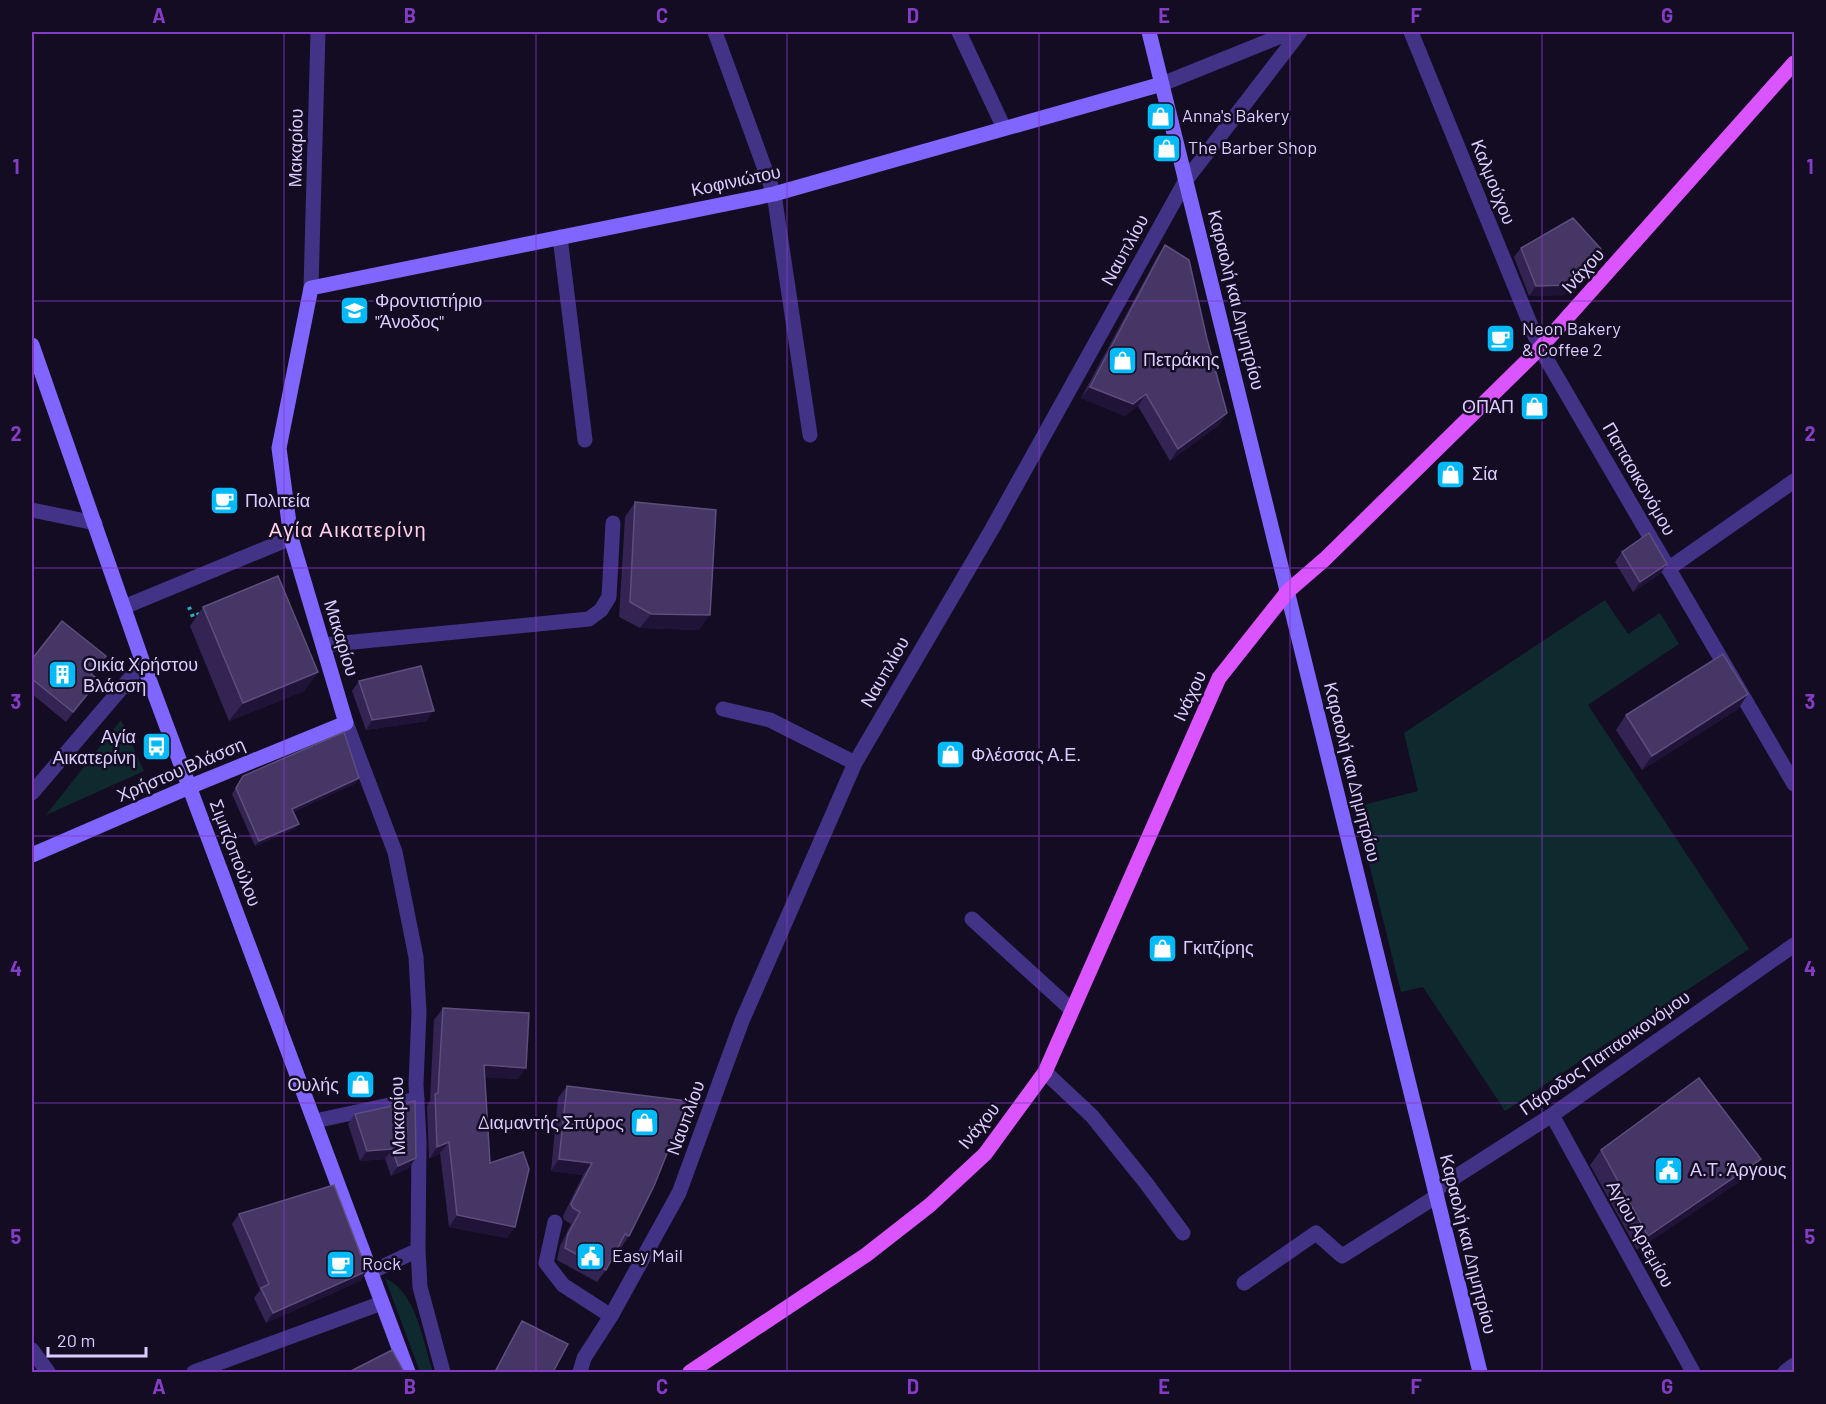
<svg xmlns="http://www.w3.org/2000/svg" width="1826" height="1404" viewBox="0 0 1826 1404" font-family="Barlow,sans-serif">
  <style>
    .green { fill: #0f2a2e }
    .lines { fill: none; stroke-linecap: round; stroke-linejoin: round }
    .path { stroke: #25aebc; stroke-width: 4; stroke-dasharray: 3 4.5; stroke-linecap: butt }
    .lane { stroke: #433386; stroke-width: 15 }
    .street { stroke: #433386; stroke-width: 15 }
    .secondary { stroke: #8165ff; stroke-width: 15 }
    .primary { stroke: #da55ff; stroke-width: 15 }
    .wall { fill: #342453 }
    .shaded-wall { fill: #1f1338 }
    .building { fill: #463665; stroke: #5d4e7e; stroke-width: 1.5 }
    .grid { fill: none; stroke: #853cc5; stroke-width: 1.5; stroke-opacity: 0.55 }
    .labels { text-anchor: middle; stroke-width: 5; stroke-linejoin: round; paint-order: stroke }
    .poi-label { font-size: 18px; fill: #dbceff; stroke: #140c23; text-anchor: start }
    .street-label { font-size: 18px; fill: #dbceff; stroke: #140c23 }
    .neighbourhood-label { font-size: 20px; letter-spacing: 1.5px; fill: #ffd0e7; stroke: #140c23 }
    .neatline { fill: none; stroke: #853cc5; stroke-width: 2 }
    .grid-label { font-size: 20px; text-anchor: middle; font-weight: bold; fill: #853cc5 }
  </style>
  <rect width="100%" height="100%" fill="#140c23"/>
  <path class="green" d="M1605,600l23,34 32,-21 19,31 -91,61 161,244 -244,162 -82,-124 -22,5 -46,-185 63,-16 -14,-58z
    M121,720l23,51 -98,44z
    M385,1278c33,16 37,63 48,94h-13z"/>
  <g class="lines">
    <path class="path" d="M189,607l4,10 8,-4"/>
    <path class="lane" d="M972,919l100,91
      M315,1121l102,-22
      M555,1222l-9,41 17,22 48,31"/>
    <path class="street" d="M715,32l59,162 36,241
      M959,32l45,96
      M1411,32l129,316 254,436
      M1162,84l129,-52
      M560,237l25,203
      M311,288l7,-256
      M32,510l63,13
      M1668,569l126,-88
      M124,607l167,-69
      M323,645l266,-26 12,-9 8,-13 4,-74
      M723,709l47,11 85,43
      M346,723l49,129 21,105 3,55 -3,72 3,57 -1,109 2,37 23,85
      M32,793l111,-130
      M1045,1072l47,44 54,67 37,50
      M1552,1115l141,257
      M1435,1190l117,-75 242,-170
      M371,1272l47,-22
      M1244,1283l72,-50 26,23 95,-60
      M32,1350l16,22
      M194,1372l188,-69
      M580,1372l4,-14 27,-42 68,-123 63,-172 113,-258 137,-234 194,-349 114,-148
      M1785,1372l9,-7"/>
    <path class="secondary" d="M1149,32l331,1340
      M32,345l111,318 265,709
      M32,855l157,-68 157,-64 -55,-185 -12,-90 32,-160 463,-94 388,-110"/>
    <path class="primary" d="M690,1372l176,-117 64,-50 55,-51 60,-82 174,-394 69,-87 37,-32 215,-211 254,-285"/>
  </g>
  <path class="wall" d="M1165,245l42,94 20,74 -8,12 -49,36 -32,-55 -13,10 -44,-18 76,-141z
    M1521,248l73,11 -29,36 -36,1 -15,-39z
    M635,502l64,128 -59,-2 -21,-11 6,-100z
    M1622,552l38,22 -27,18 -18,-30z
    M203,607l115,65 -14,19 -75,30 -39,-95z
    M106,656l-14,18v16l-26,32 -34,-28v-35z
    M359,681l68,40 -61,9 -14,-39z
    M1738,709l-96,61 -26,-40 10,-15z
    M243,776l113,7 -63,29 2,17 -40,17 -23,-52z
    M443,1008l75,71 -33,-2 5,86 17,75 -58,-11 -9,-74 -11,6 -2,-53 3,-5 4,-81z
    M567,1086l62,150 -8,12 -3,-1 -12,23 -9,12 -40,-22 3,-14 11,-22 -7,-4 -1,-4 20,-41 -32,-4 7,-73z
    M415,1101l-6,67 -18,8 -6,-17 -25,2 -12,-37 7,-10z
    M1601,1150l160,9 -10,15 -114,76 -47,-85z
    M239,1214l128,57 -7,10 -94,42 -12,-25 6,-8 -28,-66z
    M522,1321l31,51h-59l23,-43z"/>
  <path class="shaded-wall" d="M1601,249l-36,46 -36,1 7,-10z
    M1090,387l56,7 -8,12 -13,10 -44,-18z
    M1227,413l-8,12 -49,36 8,-12z
    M1667,564l-7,10 -27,18 7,-10z
    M651,614l59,1 -11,15 -59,-2z
    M318,672l-14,19 -75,30 14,-18z
    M99,680l-7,10 -26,32 7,-10z
    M1748,694l-10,15 -96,61 10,-14z
    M434,711l-7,10 -61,9 6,-10z
    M359,778l-3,5 -68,31 4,-5z
    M299,824l-4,5 -40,17 4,-5z
    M484,1065l42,3 -8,11 -42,-2z
    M449,1142l-9,11 -11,6 8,-12z
    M392,1149l-7,10 -25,2 7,-10z
    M416,1158l-7,10 -18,8 7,-10z
    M559,1159l33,4 -9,12 -32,-4z
    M1761,1159l-10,15 -114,76 11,-14z
    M457,1215l58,12 -8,11 -58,-11z
    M367,1271l-7,10 -94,42 7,-10z"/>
  <path class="building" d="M1573,218l28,31 -29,36 -36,1 -15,-38z
    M1165,245l24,15 18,79 20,74 -49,36 -32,-55 -13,10 -43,-17z
    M635,502l81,8 -6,105 -59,-1 -21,-12z
    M1649,533l18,31 -27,18 -18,-30z
    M278,576l40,96 -75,31 -40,-96z
    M62,621l44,35 -15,18 8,6 -26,32 -41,-33v-20z
    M1723,654l25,40 -96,62 -26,-41z
    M421,666l13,45 -62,9 -13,-39z
    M344,732l15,46 -67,31 7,15 -40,17 -23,-53 7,-12z
    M443,1008l86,5 -3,55 -42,-3 6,98 33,-11 6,17 -14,58 -58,-12 -8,-73 -12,5 -2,-53 3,-1z
    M1699,1078l62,81 -113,77 -47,-86z
    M567,1086l121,15 -34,85 -25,50 -4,-2 -19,36 -41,-22 3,-14 12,-22 -7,-4 -2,-4 21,-41 -33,-4z
    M415,1101l1,57 -18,8 -6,-17 -25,2 -12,-37z
    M334,1185l33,86 -94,42 -12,-25 8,-4 -30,-70z
    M522,1321l46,23 -15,28h-58z
    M392,1350l12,22h-55z"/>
  <path class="grid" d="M284,32v1340M536,32v1340M787,32v1340M1039,32v1340M1290,32v1340M1542,32v1340M32,301h1762M32,568h1762M32,836h1762M32,1103h1762"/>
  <defs>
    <symbol id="shop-square" viewBox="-11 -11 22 22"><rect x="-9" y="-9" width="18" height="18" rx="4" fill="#00baf9" stroke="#140c23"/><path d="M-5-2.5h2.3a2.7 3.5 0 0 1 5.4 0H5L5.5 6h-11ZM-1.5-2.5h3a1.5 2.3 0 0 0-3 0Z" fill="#fff"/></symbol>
    <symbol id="school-square" viewBox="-11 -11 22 22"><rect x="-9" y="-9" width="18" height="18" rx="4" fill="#00baf9" stroke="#140c23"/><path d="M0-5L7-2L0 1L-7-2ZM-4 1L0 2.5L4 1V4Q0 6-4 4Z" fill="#fff"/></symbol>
    <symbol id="cafe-square" viewBox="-11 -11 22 22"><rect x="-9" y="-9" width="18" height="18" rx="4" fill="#00baf9" stroke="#140c23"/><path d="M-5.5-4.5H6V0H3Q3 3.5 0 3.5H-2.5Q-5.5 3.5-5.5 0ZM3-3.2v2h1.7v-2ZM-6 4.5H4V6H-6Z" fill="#fff"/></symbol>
    <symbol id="building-square" viewBox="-11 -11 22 22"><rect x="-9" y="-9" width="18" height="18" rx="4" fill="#00baf9" stroke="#140c23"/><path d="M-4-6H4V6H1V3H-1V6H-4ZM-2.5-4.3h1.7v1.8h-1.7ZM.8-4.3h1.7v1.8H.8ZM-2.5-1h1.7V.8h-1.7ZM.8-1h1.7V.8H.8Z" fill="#fff"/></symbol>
    <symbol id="bus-square" viewBox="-11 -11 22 22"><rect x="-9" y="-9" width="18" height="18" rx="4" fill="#00baf9" stroke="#140c23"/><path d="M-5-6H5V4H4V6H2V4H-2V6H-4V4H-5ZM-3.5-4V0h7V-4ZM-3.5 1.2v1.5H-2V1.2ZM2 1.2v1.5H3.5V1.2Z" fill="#fff"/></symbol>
    <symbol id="civic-square" viewBox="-11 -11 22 22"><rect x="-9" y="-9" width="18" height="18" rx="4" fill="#00baf9" stroke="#140c23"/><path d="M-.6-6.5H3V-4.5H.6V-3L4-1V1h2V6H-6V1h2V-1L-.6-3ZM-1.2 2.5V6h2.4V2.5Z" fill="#fff"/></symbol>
  </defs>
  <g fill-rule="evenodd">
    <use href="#shop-square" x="1144" y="100" width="33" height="33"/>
    <use href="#shop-square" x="1150" y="132" width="33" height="33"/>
    <use href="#school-square" x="338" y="294" width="33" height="33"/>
    <use href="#cafe-square" x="1484" y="322" width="33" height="33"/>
    <use href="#shop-square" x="1106" y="344" width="33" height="33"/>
    <use href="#shop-square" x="1518" y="390" width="33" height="33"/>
    <use href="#shop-square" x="1434" y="458" width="33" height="33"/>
    <use href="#cafe-square" x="208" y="484" width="33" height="33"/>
    <use href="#building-square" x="46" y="658" width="33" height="33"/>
    <use href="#bus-square" x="140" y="730" width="33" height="33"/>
    <use href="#shop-square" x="934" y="738" width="33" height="33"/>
    <use href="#shop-square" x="1146" y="932" width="33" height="33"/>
    <use href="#shop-square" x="344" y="1068" width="33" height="33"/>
    <use href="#shop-square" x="628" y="1106" width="33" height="33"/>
    <use href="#civic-square" x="1652" y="1154" width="33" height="33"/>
    <use href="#civic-square" x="574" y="1240" width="33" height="33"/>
    <use href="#cafe-square" x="324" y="1248" width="33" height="33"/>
  </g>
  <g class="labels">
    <g class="poi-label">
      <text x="1182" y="122">Anna's Bakery</text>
      <text x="1188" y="154">The Barber Shop</text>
      <text x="375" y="307">Φροντιστήριο<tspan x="375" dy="21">"Άνοδος"</tspan></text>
      <text x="1522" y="335">Neon Bakery<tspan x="1522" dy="21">&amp; Coffee 2</tspan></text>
      <text x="1143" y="366">Πετράκης</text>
      <text x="1514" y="413" text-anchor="end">ΟΠΑΠ</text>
      <text x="1472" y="480">Σία</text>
      <text x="245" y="507">Πολιτεία</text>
      <text x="83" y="671">Οικία Χρήστου<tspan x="83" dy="21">Βλάσση</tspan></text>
      <text x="136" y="743" text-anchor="end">Αγία<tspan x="136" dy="21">Αικατερίνη</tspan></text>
      <text x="971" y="761">Φλέσσας Α.Ε.</text>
      <text x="1183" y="954">Γκιτζίρης</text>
      <text x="339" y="1091" text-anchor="end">Ουλής</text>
      <text x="624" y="1129" text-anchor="end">Διαμαντής Σπύρος</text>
      <text x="1690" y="1176">Α.Τ. Άργους</text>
      <text x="612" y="1262">Easy Mail</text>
      <text x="362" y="1270">Rock</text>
    </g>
    <g class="street-label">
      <text transform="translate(296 148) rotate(-89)" y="6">Μακαρίου</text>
      <text transform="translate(736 181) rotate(-12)" y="6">Κοφινιώτου</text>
      <text transform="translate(1493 182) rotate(68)" y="6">Καλμούχου</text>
      <text transform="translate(1125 250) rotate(-61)" y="6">Ναυπλίου</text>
      <text transform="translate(1583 271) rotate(-48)" y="6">Ινάχου</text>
      <text transform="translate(1236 300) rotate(76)" y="6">Καραολή και Δημητρίου</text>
      <text transform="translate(1639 479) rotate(60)" y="6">Παπαοικονόμου</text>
      <text transform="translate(341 638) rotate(73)" y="6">Μακαρίου</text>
      <text transform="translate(885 672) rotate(-60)" y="6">Ναυπλίου</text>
      <text transform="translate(1190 696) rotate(-65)" y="6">Ινάχου</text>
      <text transform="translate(181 770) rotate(-23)" y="6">Χρήστου Βλάσση</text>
      <text transform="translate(1352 772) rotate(76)" y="6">Καραολή και Δημητρίου</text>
      <text transform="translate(235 853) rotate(69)" y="6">Σιμιτζοπούλου</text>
      <text transform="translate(1605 1053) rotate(-35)" y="6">Πάροδος Παπαοικονόμου</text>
      <text transform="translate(398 1116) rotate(-92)" y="6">Μακαρίου</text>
      <text transform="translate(686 1118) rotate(-70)" y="6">Ναυπλίου</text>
      <text transform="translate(979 1126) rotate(-51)" y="6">Ινάχου</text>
      <text transform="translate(1640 1234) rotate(61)" y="6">Αγίου Αρτεμίου</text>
      <text transform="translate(1468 1244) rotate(76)" y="6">Καραολή και Δημητρίου</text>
    </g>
    <g class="neighbourhood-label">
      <text x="348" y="537">Αγία Αικατερίνη</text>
    </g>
  </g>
  <rect width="1826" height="1404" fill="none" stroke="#140c23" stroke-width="66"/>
  <path d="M48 1347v9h98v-9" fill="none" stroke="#dbceff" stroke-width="3"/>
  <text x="57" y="1347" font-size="18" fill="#dbceff" stroke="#140c23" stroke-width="4.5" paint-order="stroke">20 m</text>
  <rect x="33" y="33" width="1760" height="1338" class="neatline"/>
  <g class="grid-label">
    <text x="159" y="23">A</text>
    <text x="410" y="23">B</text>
    <text x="662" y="23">C</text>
    <text x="913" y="23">D</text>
    <text x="1164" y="23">E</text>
    <text x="1416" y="23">F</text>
    <text x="1667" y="23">G</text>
    <text x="16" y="174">1</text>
    <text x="1810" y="174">1</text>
    <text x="16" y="441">2</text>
    <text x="1810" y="441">2</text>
    <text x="16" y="709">3</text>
    <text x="1810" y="709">3</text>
    <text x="16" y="976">4</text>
    <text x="1810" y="976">4</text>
    <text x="16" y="1244">5</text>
    <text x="1810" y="1244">5</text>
    <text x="159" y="1394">A</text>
    <text x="410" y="1394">B</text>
    <text x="662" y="1394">C</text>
    <text x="913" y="1394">D</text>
    <text x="1164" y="1394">E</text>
    <text x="1416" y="1394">F</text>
    <text x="1667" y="1394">G</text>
  </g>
</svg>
